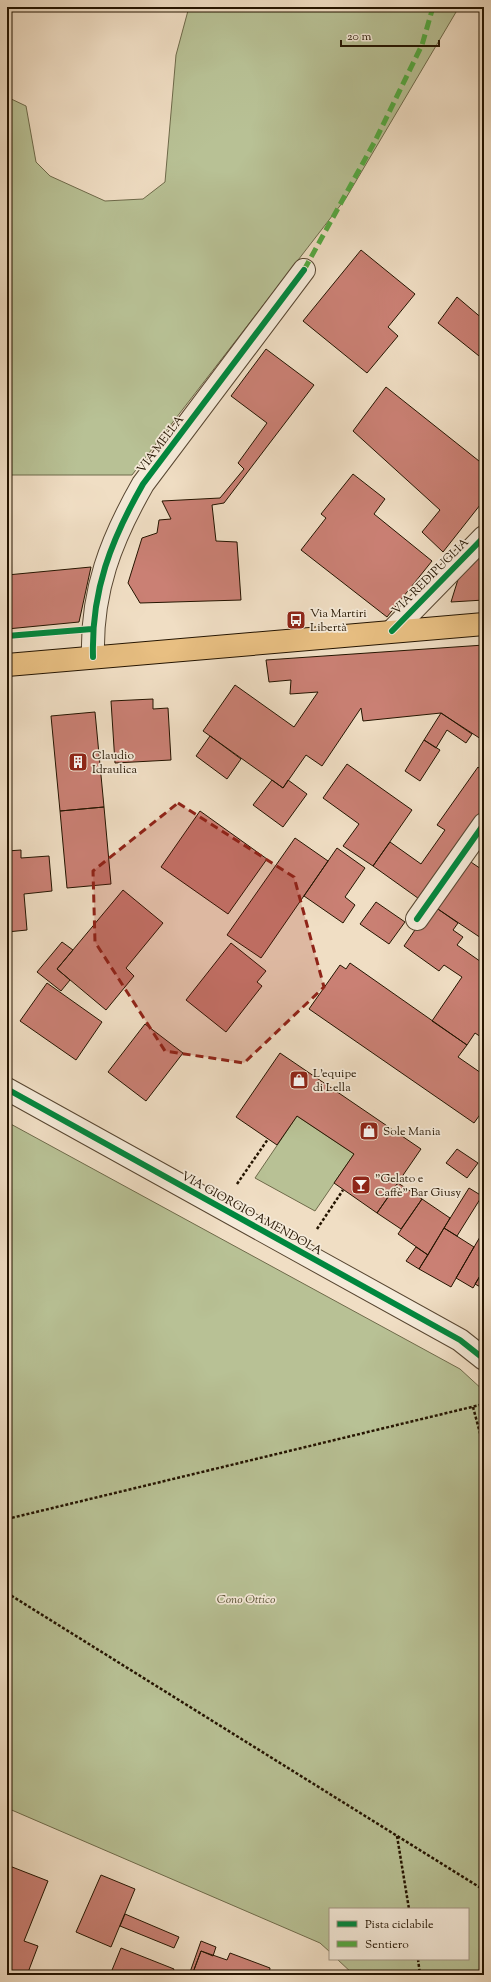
<svg xmlns="http://www.w3.org/2000/svg" width="491" height="1982" viewBox="0 0 491 1982" font-family="'Sorts Mill Goudy',serif">
  <style>
    .green { fill: #b8c195; stroke: #6e6a4a }
    .building { fill: #ca8074; stroke: #241400 }
    .lines { fill: none; stroke-linecap: round; stroke-linejoin: round }
    .street-casing { stroke: #574631; stroke-width: 24 }
    .primary-casing { stroke: #241400; stroke-width: 24 }
    .path { stroke: #241400; stroke-width: 2.5; stroke-dasharray: 3 2; stroke-linecap: butt }
    .street { stroke: #f5ead9; stroke-width: 22 }
    .primary { stroke: #e8bf82; stroke-width: 22 }
    .quiet { stroke: #53a840; stroke-width: 5; stroke-dasharray: 10 5; stroke-linecap: butt }
    .cycleway-casing { stroke: #f5ead9; stroke-width: 8 }
    .cycleway { stroke: #00873e; stroke-width: 6 }
    .marked { fill: #8f2418; fill-opacity: 0.2; stroke: #8f2418; stroke-width: 3; stroke-dasharray: 8 5; stroke-linejoin: round }
    .labels { text-anchor: middle; stroke-width: 3.5; stroke-linejoin: round; paint-order: stroke }
    .street-label { font-size: 12px; fill: #241400; stroke: #f5ead9 }
    .poi-label { font-size: 12px; fill: #241400; stroke: #f5ead9; text-anchor: start }
    .park-label { font-size: 12px; font-style: italic; fill: #585134; stroke: #f5ead9 }
  </style>
  <rect width="100%" height="100%" fill="#f0dec4"/>
  <filter id="stains"><feTurbulence type="fractalNoise" baseFrequency=".005" numOctaves="4"/><feColorMatrix values="0 0 0 0 .2 0 0 0 0 .09 0 0 0 0 .02 0 0 0 .5 -.17"/></filter>
  <radialGradient id="worn" r=".72"><stop offset=".6" stop-color="#630" stop-opacity="0"/><stop offset="1" stop-color="#630" stop-opacity=".3"/></radialGradient>
  <path class="green" d="M189,7h270l-113,191 -214,277h-125v-378l19,9 10,56 14,14 55,25 38,-2 22,-17 11,-127z
    M297,1116l57,38 -39,57 -60,-33z
    M7,1122l453,247 24,22v584h-130l-17,-16h131v-50h-138v43l-10,-9 -313,-135z"/>
  <path class="building" d="M361,250l54,44 -27,33 10,9 -31,37 -64,-52z
    M457,297l27,23v40l-46,-37z
    M266,349l48,36 -90,118 -12,2 4,36 21,1 4,58 -101,3 -12,-20 14,-45 15,-5 2,-13 12,-1 -9,-18 58,-3 24,-29 -6,-6 29,-40 -36,-27z
    M386,387l93,74 5,-4v43l-41,52 -21,-20 18,-22 -87,-79z
    M353,474l32,25 -11,15 58,47 -45,56 -86,-67 25,-32 -5,-4z
    M484,549v51l-33,2 9,-29z
    M91,567l-12,55 -72,7v-54z
    M484,645v96l-43,-28 -78,8 -2,-13 -39,58 -16,-11 -23,33 -80,-57 32,-46 59,42 24,-35 -28,2 1,-14 -22,2 -3,-22z
    M153,699v10l15,-1 3,52 -56,3 -4,-62z
    M95,712l9,95 -44,4 -9,-95z
    M441,713l31,21 -6,9 -19,-13 -11,18 -12,-8z
    M210,736l31,23 -14,20 -31,-23z
    M424,740l16,10 -20,31 -15,-10z
    M347,764l65,46 -39,56 -30,-20 16,-22 -36,-26z
    M478,767l6,5v41l-62,88 -49,-35 17,-24 31,22 24,-34 -8,-5z
    M272,780l11,8 5,-8 19,14 -24,33 -30,-22z
    M104,807l7,77 -44,4 -7,-77z
    M200,811l67,48 -39,55 -67,-47z
    M295,838l33,23 -67,97 -34,-23z
    M337,848l28,20 -20,29 10,8 -12,18 -39,-27z
    M21,850v8l28,-2 3,35 -28,3 3,36 -20,2v-81z
    M465,858l19,13v69l-52,-35z
    M123,890l40,33 -37,45 8,8 -28,34 -49,-41z
    M376,902l29,20 -16,22 -29,-20z
    M432,905l26,18 -5,7 10,7 -6,8 27,19v75l-9,-6 -8,12 -35,-24 30,-44 -18,-12 -5,6 -35,-25z
    M62,942l11,8 -16,19 13,11 -9,11 -24,-19z
    M231,943l35,28 -9,11 5,4 -36,46 -40,-32z
    M350,963l117,82 -9,12 26,18v34l-10,14 -165,-114 31,-44 6,4z
    M47,983l55,39 -26,38 -56,-39z
    M145,1024l38,29 -37,48 -38,-29z
    M280,1053l141,96 -44,64 -43,-30 20,-29 -57,-38 -20,29 -41,-28z
    M457,1149l21,14 -11,15 -21,-15z
    M398,1183l24,16 -21,30 -24,-16z
    M469,1188l13,8 -25,40 -13,-8z
    M422,1199l28,19 -22,37 -30,-21z
    M444,1228l30,19 -23,40 -32,-18z
    M484,1230v39l-11,19 -17,-10z
    M416,1247l12,8 -9,14 -13,-8z
    M484,1269v20l-9,-5z
    M7,1865l41,16 -24,60 14,5 -11,29h-20z
    M101,1875l34,14 -24,58 -35,-15z
    M125,1914l54,23 -5,11 -54,-22z
    M201,1941l15,6 -3,9 -12,-5 -9,24h-3z
    M121,1948l53,21 -2,6h-62z
    M201,1951l26,9 3,-7 40,15 -1,7h-77z"/>
  <g class="lines">
    <defs>
      <path id="street" d="M392,631l92,-94
        M93,657c-2,-66 18,-117 50,-173l161,-214
        M417,919l67,-95
        M7,1089l453,251 24,19"/>
      <path id="primary" d="M7,665l477,-41"/>
    </defs>
    <use href="#street" class="street-casing"/>
    <use href="#primary" class="primary-casing"/>
    <path class="path" d="M237,1184l31,-45
      M317,1229l26,-39
      M473,1407l11,41
      M7,1519l477,-115
      M7,1593l477,297
      M397,1836l12,73
      M418,1959l2,16"/>
    <use href="#street" class="street"/>
    <use href="#primary" class="primary"/>
    <path class="quiet" d="M304,270l71,-129 47,-96 11,-38"/>
    <defs>
      <path id="cycleway" d="M392,631l92,-94
        M7,636l85,-7
        M93,657c-2,-66 18,-117 50,-173l161,-214
        M417,919l67,-95
        M7,1089l453,251 24,19"/>
    </defs>
    <use href="#cycleway" class="cycleway-casing"/>
    <use href="#cycleway" class="cycleway"/>
  </g>
  <path class="marked" d="M178,803l116,74 30,110 -80,76 -79,-12 -70,-109 -2,-71z"/>
  <defs>
    <symbol id="bus-square" viewBox="-11 -11 22 22"><rect x="-9" y="-9" width="18" height="18" rx="4" fill="#8f2418" stroke="#f5ead9"/><path d="M-5-6H5V4H4V6H2V4H-2V6H-4V4H-5ZM-3.5-4V0h7V-4ZM-3.5 1.2v1.5H-2V1.2ZM2 1.2v1.5H3.5V1.2Z" fill="#fff"/></symbol>
    <symbol id="building-square" viewBox="-11 -11 22 22"><rect x="-9" y="-9" width="18" height="18" rx="4" fill="#8f2418" stroke="#f5ead9"/><path d="M-4-6H4V6H1V3H-1V6H-4ZM-2.5-4.3h1.7v1.8h-1.7ZM.8-4.3h1.7v1.8H.8ZM-2.5-1h1.7V.8h-1.7ZM.8-1h1.7V.8H.8Z" fill="#fff"/></symbol>
    <symbol id="shop-square" viewBox="-11 -11 22 22"><rect x="-9" y="-9" width="18" height="18" rx="4" fill="#8f2418" stroke="#f5ead9"/><path d="M-5-2.5h2.3a2.7 3.5 0 0 1 5.4 0H5L5.5 6h-11ZM-1.5-2.5h3a1.5 2.3 0 0 0-3 0Z" fill="#fff"/></symbol>
    <symbol id="bar-square" viewBox="-11 -11 22 22"><rect x="-9" y="-9" width="18" height="18" rx="4" fill="#8f2418" stroke="#f5ead9"/><path d="M-6-5H6L.8 .8V4.5H3.5V6h-7V4.5H-.8V.8Z" fill="#fff"/></symbol>
  </defs>
  <g fill-rule="evenodd">
    <use href="#bus-square" x="285" y="609" width="22" height="22"/>
    <use href="#building-square" x="67" y="751" width="22" height="22"/>
    <use href="#shop-square" x="288" y="1069" width="22" height="22"/>
    <use href="#shop-square" x="358" y="1120" width="22" height="22"/>
    <use href="#bar-square" x="350" y="1174" width="22" height="22"/>
  </g>
  <g class="labels">
    <g class="street-label">
      <text transform="translate(160 444) rotate(-53)" y="4">VIA MELLA</text>
      <text transform="translate(430 576) rotate(-45)" y="4">VIA REDIPUGLIA</text>
      <text transform="translate(252 1213) rotate(29)" y="4">VIA GIORGIO AMENDOLA</text>
    </g>
    <g class="poi-label">
      <text x="310" y="617">Via Martiri<tspan x="310" dy="14">Libertà</tspan></text>
      <text x="92" y="759">Claudio<tspan x="92" dy="14">Idraulica</tspan></text>
      <text x="313" y="1077">L'equipe<tspan x="313" dy="14">di Lella</tspan></text>
      <text x="383" y="1135">Sole Mania</text>
      <text x="375" y="1182">"Gelato e<tspan x="375" dy="14">Caffè" Bar Giusy</tspan></text>
    </g>
    <g class="park-label">
      <text x="246" y="1603">Cono Ottico</text>
    </g>
  </g>
  <rect width="491" height="1982" fill="none" stroke="#f0dec4" stroke-width="24"/>
  <rect x="8" y="8" width="475" height="1966" fill="none" stroke="#241400" stroke-width="2"/>
  <rect x="12" y="12" width="467" height="1958" fill="none" stroke="#241400"/>
  <rect x="329" y="1908" width="140" height="52" fill="#f5ead9" stroke="#a19482"/>
  <rect x="337" y="1921" width="20" height="6" fill="#00873e" stroke="#a19482"/>
  <text x="365" y="1928" font-size="12" fill="#241400">Pista ciclabile</text>
  <rect x="337" y="1941" width="20" height="6" fill="#53a840" stroke="#a19482"/>
  <text x="365" y="1948" font-size="12" fill="#241400">Sentiero</text>
  <path d="M341 40v6h98v-6" fill="none" stroke="#241400" stroke-width="2"/>
  <text x="347" y="40" font-size="12" fill="#241400" stroke="#f5ead9" stroke-width="3" paint-order="stroke">20 m</text>
  <rect width="100%" height="100%" filter="url(#stains)"/>
  <rect width="100%" height="100%" fill="url(#worn)"/>
</svg>
